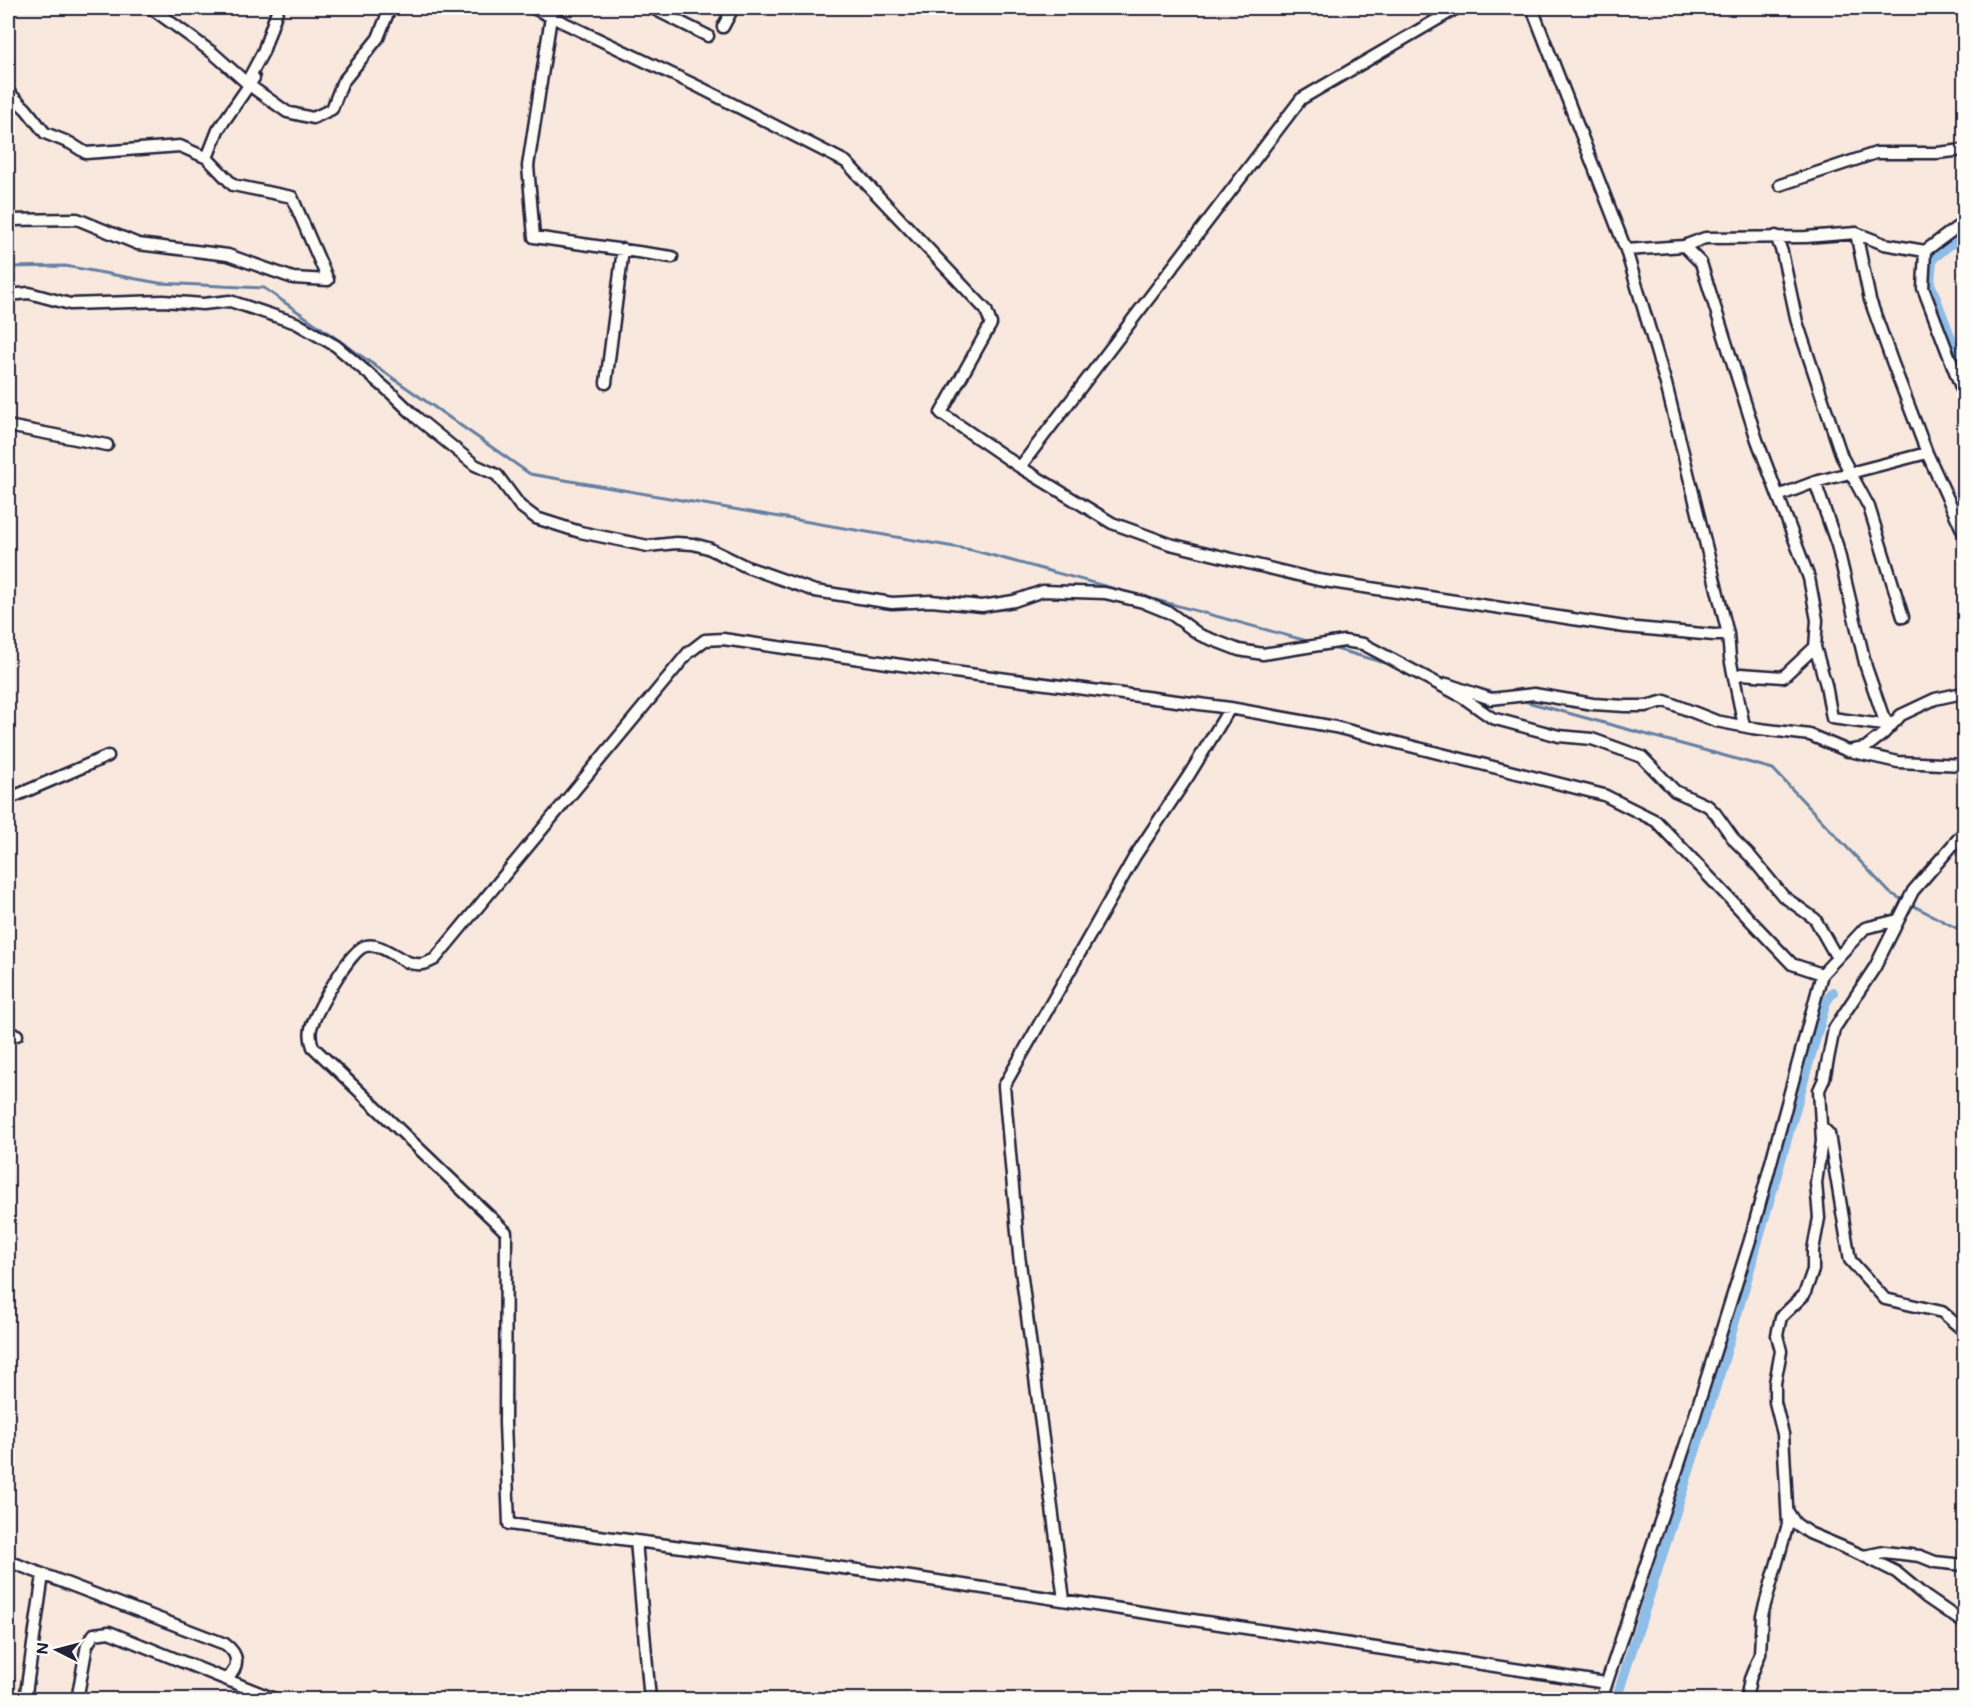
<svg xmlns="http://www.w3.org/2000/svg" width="1972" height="1707" viewBox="0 0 1972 1707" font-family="Mali,sans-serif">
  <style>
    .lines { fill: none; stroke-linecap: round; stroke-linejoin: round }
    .stream { stroke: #637fa3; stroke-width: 3 }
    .canal { stroke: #8ebde8; stroke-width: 10 }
    .street-casing { stroke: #22223b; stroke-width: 15 }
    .street { stroke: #fdfcf7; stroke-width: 10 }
  </style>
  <rect width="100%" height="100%" fill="#f9e8dd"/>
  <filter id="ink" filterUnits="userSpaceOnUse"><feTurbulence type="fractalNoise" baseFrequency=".0167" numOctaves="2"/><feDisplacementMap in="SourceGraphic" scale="12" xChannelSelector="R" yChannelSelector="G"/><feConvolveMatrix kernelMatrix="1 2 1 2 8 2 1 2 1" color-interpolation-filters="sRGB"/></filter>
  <g filter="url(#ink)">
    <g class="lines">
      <path class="stream" d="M8,267l57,-1 94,17 105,5 266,186 442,76 339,92
        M1329,647l63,18
        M1433,676l14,4
        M1459,683l40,11
        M1520,700l253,69 117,124 15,8
        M1910,904l54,28"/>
      <path class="canal" d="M1964,233l-32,26 -2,24 34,90
        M1616,1700l105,-330 105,-368 7,-10"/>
      <defs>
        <path id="street" d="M151,8l62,45 36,32 38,27 26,6 19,-9 10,-26 36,-45 12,-30
          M533,8l166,79 147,75 140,148 5,14 -50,89 79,54 92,56 58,21 148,36 307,47 89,8 14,-1
          M652,8l56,28
          M1532,8l94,242 40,134 62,250 2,24 14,68
          M551,17l-23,149 6,71 138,20
          M723,27l10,-19
          M8,92l18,17 19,24 25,10 16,10 94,-7 27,12 26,27 59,12 36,83 -35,-2 -65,-23 -90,-11 -61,-25 -69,1
          M207,158l11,-28 36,-52 -4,-2 13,-24 15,-44
          M1780,185l96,-32h61l27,-3
          M1856,233l14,67 23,64 34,89 37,81
          M1776,236l6,16 15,70 45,135 27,50 34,110
          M1684,246l17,17 56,177 52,138 8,42 -2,27 11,38 6,33 58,8
          M1626,250l58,-4 21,-8 101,-1 50,-4 28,11 41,7 39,-29
          M1925,251l-2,37 41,107
          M8,295l21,-2 41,11 93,-3 40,3 27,-3 66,22 40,23 54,46 27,26 58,47 22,10 23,31 16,12 44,14 68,14 28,-3 17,1 15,4 39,19 68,24 77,12 39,-2 51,5 32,-5 29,-10 62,2 38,9 27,11 30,22 39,15 24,4 81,-13 19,3 98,52 31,22 67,18 33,3 50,18 33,34 33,15 7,7 20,28 16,16 32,39 32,23 22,39
          M606,383l17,-134
          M8,426l99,19
          M1020,467l281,-368 156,-91
          M1815,482l22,63 29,122 17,49 7,10
          M1778,496l37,-14 112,-29
          M1735,677l6,-3 42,3 32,-30
          M1447,684l44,15 43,-5 59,10 32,2h21l19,-5 51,20 36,7 58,7 38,16 17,-3 18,-14 18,-19 34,-16 23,-5 6,1
          M1230,708l105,19 269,68 52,26 136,143 30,10
          M1854,752l44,10 66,3
          M8,799l100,-43
          M8,1034l9,1
          M1821,1126l8,8 21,126 35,39 57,13 22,19
          M1788,1512l7,11 14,10 55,23 20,-4 36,4 15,6 29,3
          M636,1541l275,36 695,106
          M1864,1556l32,16 30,25 38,26
          M8,1561l217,83c15,11 14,23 2,35
          M25,1700l18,-125
          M77,1700l10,-55 7,-11 15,-2 168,68
          M650,1700l-14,-159 -127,-17 -4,-101 1,-191 -193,-185c-3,-8 -4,-14 -1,-22 6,-16 38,-76 54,-79 20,-4 36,21 56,18 4,0 9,-3 13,-5l253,-306 17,-13 18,-1 185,27 322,42 -41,67 -54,81 -131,230 15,169 45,345
          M1601,1700l88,-266 61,-194 72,-266 43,-46 33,-8
          M1746,1700l4,-21 10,-25 2,-39 26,-91 -5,-90 -8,-32v-19l6,-32 -4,-16 4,-18 23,-22 9,-25v-20l6,-32 -3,-35 6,-42 -3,-51 5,-11 10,-50 41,-62 38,-76 51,-59"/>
      </defs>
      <use href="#street" class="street-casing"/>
      <use href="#street" class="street"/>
    </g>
  </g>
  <rect width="1972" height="1707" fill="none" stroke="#fdfcf7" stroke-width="30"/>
  <rect x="15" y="15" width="1942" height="1677" fill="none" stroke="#22223b" stroke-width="2" filter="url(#ink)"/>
  <g transform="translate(57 1650) rotate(276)" stroke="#fdfcf7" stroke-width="4.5" paint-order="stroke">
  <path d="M0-4.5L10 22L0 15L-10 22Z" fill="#22223b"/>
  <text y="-9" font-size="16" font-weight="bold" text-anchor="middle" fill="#22223b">N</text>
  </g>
</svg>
